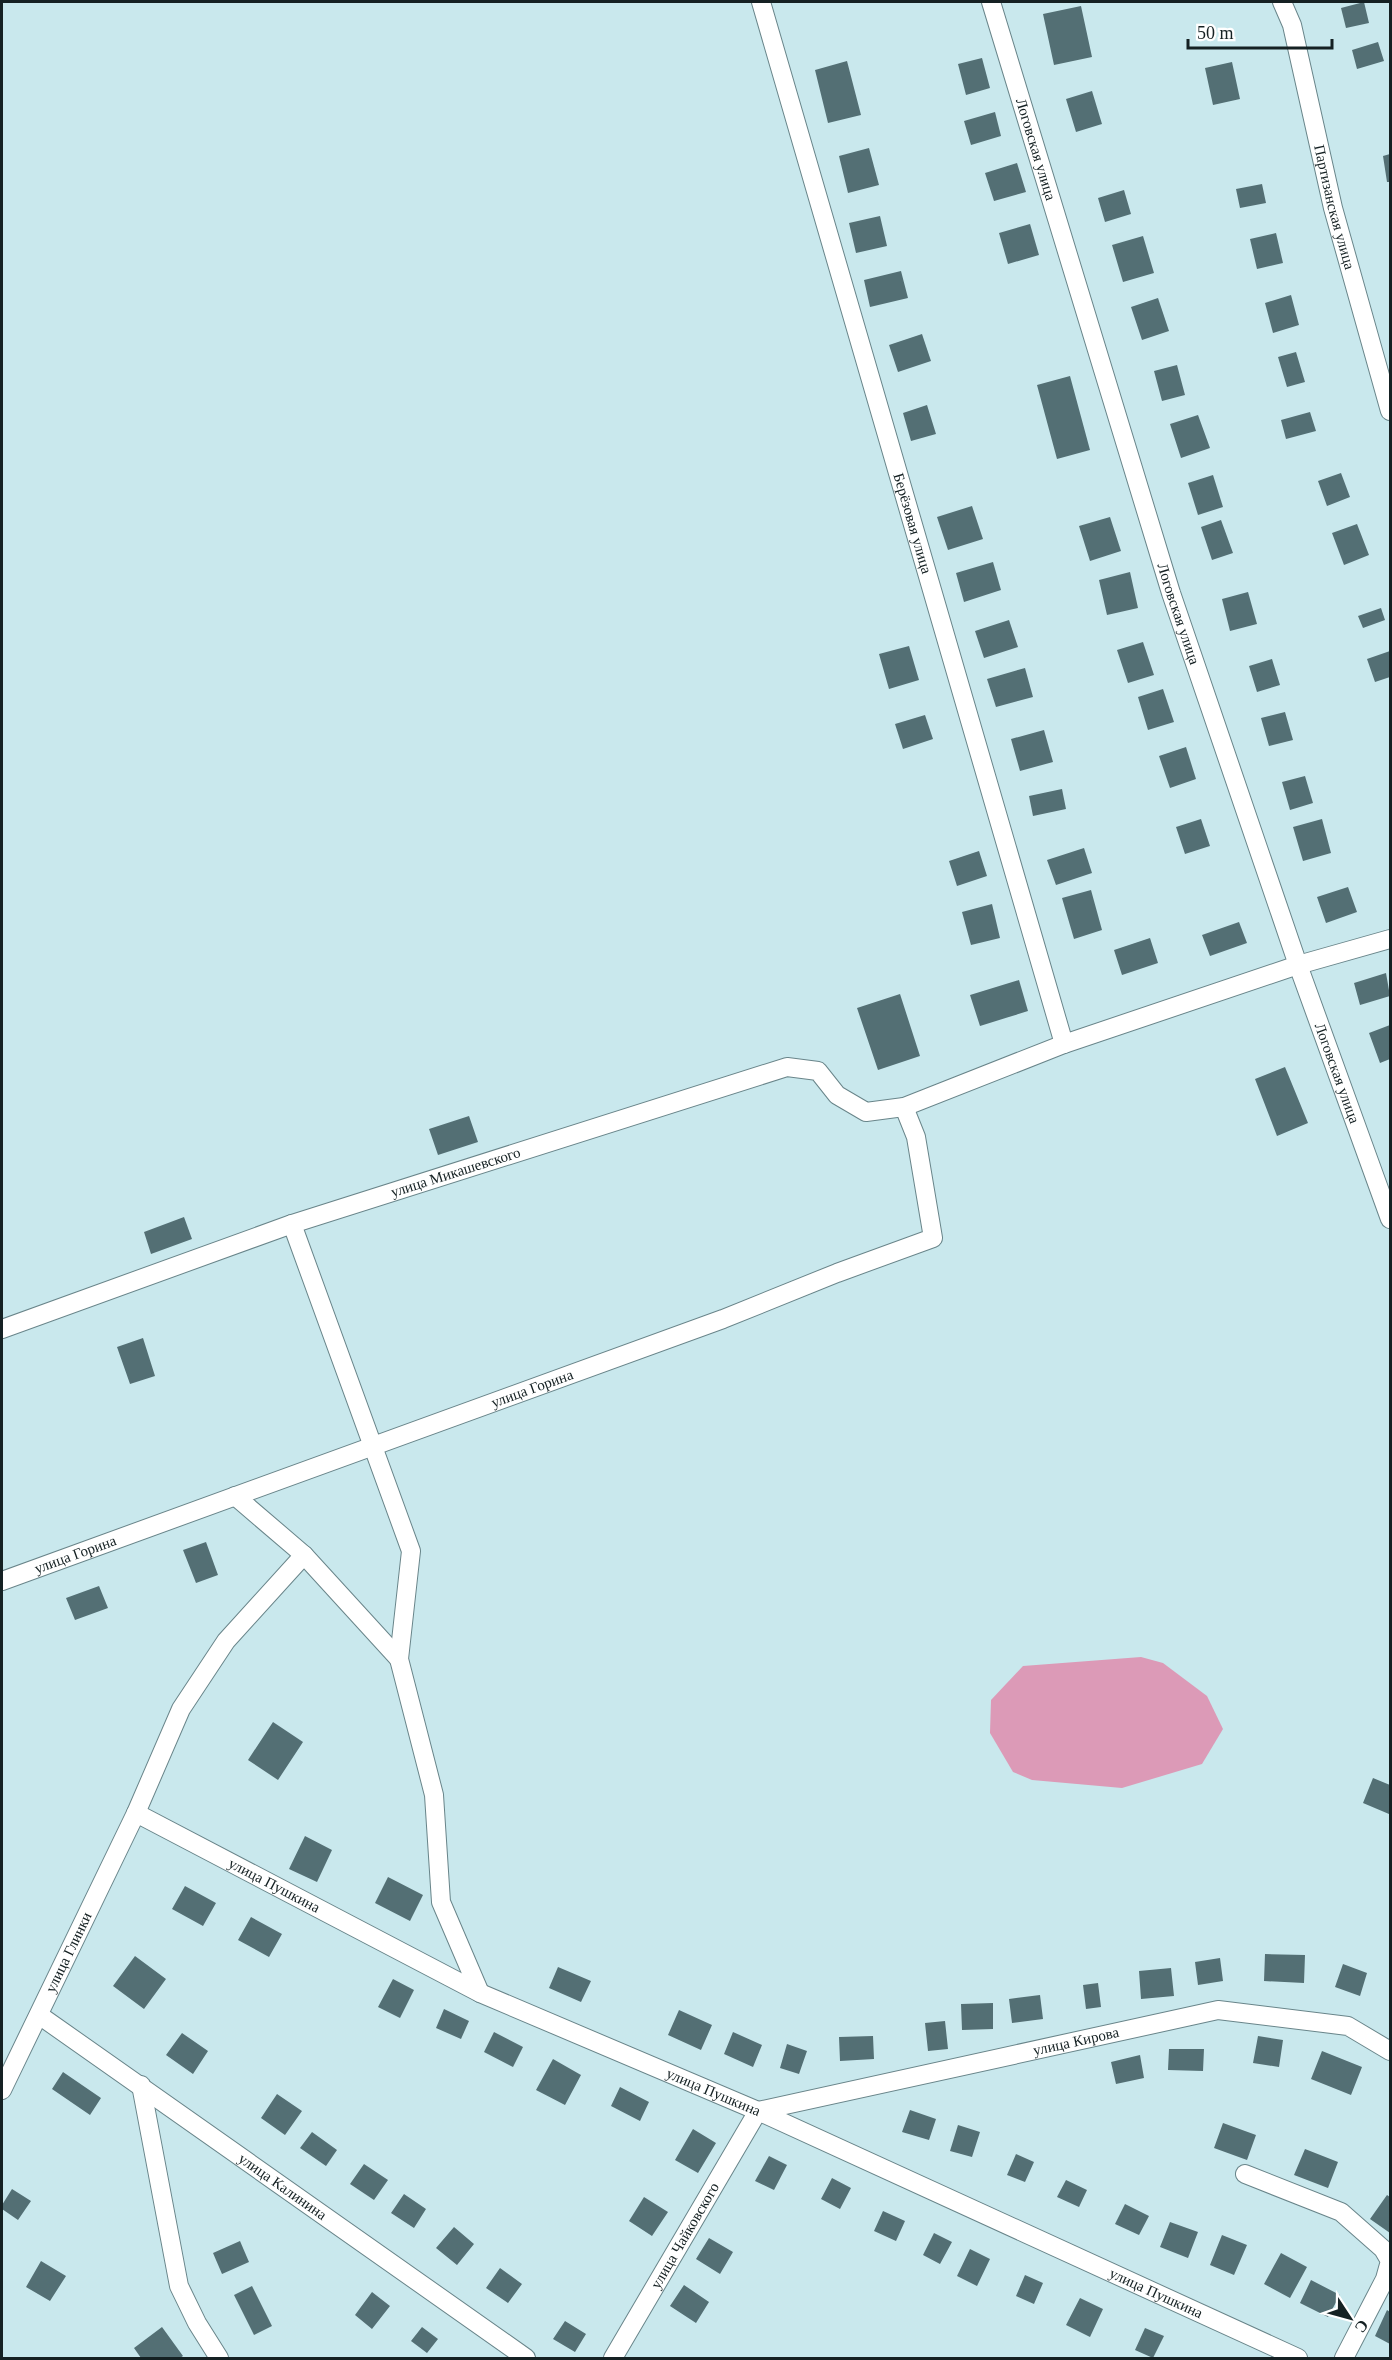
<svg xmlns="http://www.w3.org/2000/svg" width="1392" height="2360" viewBox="0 0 1392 2360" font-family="'Times New Roman',serif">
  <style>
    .water { fill: #dc9ab7 }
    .building { fill: #536f74 }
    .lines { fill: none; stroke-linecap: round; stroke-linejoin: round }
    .street-casing { stroke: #69858a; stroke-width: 20 }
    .street { stroke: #fff; stroke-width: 18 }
    .labels { text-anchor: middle; stroke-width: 4.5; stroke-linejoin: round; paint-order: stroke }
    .street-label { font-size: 15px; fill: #152123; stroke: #fff }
  </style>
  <rect width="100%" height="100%" fill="#c9e8ed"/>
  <path class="water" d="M1141,1657l22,6 44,33 16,33 -21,35 -80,24 -90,-8 -19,-8 -23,-39 1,-33 32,-34z"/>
  <path class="building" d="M1364,2l5,21 -23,5 -5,-20z
    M1081,6l11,51 -38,8 -11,-51z
    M1378,42l6,19 -27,8 -5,-19z
    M982,58l8,30 -24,7 -8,-31z
    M847,61l14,54 -33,8 -13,-53z
    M1232,62l8,37 -27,6 -8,-37z
    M1092,91l10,33 -26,8 -10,-33z
    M995,112l6,24 -30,9 -7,-24z
    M869,148l10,37 -31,8 -9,-37z
    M1390,154v28h-3l-4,-26z
    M1017,163l9,29 -32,9 -9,-28z
    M1262,184l4,19 -26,5 -4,-19z
    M1124,190l7,24 -26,8 -7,-24z
    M880,216l7,30 -31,7 -7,-30z
    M1030,224l9,31 -31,9 -9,-31z
    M1276,233l7,30 -26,6 -7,-30z
    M1143,236l11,37 -31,9 -11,-37z
    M901,271l7,27 -38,9 -6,-27z
    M1291,295l8,30 -26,8 -8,-30z
    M1158,298l11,33 -27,9 -11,-33z
    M922,334l9,27 -33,11 -9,-27z
    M1296,352l9,30 -18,5 -9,-30z
    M1177,365l8,30 -23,6 -8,-30z
    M1070,376l20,74 -33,9 -20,-74z
    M927,405l9,29 -25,7 -8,-28z
    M1310,412l6,19 -30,8 -5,-19z
    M1198,415l12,33 -29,10 -11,-34z
    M1341,473l9,24 -23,9 -9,-25z
    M1213,475l10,32 -25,8 -10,-32z
    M972,506l11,33 -35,11 -11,-33z
    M1110,517l11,34 -31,10 -11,-35z
    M1221,520l12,33 -21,7 -11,-33z
    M1357,524l12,31 -25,10 -12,-32z
    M993,562l8,28 -37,12 -8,-29z
    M1130,572l8,36 -31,7 -8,-35z
    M1248,592l9,32 -27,7 -8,-32z
    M1381,608l4,12 -22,8 -5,-12z
    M1009,620l9,27 -34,11 -9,-27z
    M1143,642l11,33 -26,8 -11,-33z
    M909,646l10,34 -30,9 -10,-35z
    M1390,651v26l-15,5 -8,-23z
    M1272,659l8,26 -23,7 -8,-26z
    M1025,668l8,29 -37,10 -9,-28z
    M1163,689l11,33 -26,8 -10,-33z
    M1285,712l8,28 -24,6 -8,-28z
    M925,715l8,24 -30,10 -8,-25z
    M1044,730l9,32 -33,9 -9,-32z
    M1186,747l10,32 -26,9 -11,-32z
    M1305,776l8,27 -23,7 -8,-28z
    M1062,789l4,20 -33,7 -4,-20z
    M1201,819l9,27 -25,8 -9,-27z
    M1322,819l9,34 -28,8 -10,-34z
    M1084,848l8,25 -36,12 -9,-25z
    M979,851l8,25 -30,10 -8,-25z
    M1348,887l9,25 -31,11 -9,-26z
    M1091,890l11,40 -28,9 -12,-41z
    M992,904l8,34 -29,7 -9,-33z
    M1239,922l8,21 -37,13 -8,-21z
    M1150,938l8,25 -36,12 -8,-25z
    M1386,973l4,23 -30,9 -6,-22z
    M1019,980l9,31 -48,15 -10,-31z
    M900,994l20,62 -42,14 -21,-62z
    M1390,1025v34l-10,4 -11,-30z
    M1285,1067l23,56 -31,13 -22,-57z
    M469,1116l9,26 -40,13 -9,-26z
    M184,1217l8,22 -41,15 -7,-22z
    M143,1338l12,38 -25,8 -13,-37z
    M206,1542l12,33 -22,8 -13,-33z
    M99,1586l9,22 -33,12 -9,-22z
    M273,1722l30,20 -25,38 -30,-20z
    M1373,1778l17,7 -1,29 -26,-11z
    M305,1836l27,14 -15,32 -28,-13z
    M388,1877l35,18 -13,26 -35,-18z
    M185,1886l31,17 -13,23 -31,-17z
    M251,1917l31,17 -13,23 -31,-17z
    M1265,1954l40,1 -1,28 -40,-2z
    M135,1956l31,23 -22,30 -31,-23z
    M1220,1958l3,23 -25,4 -3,-23z
    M1343,1964l24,9 -7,23 -25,-9z
    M558,1967l33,14 -10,21 -32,-14z
    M1171,1968l3,28 -33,3 -2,-28z
    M393,1979l21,11 -14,28 -22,-11z
    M1098,1983l3,24 -15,2 -3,-24z
    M1040,1995l3,24 -31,4 -3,-24z
    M993,2003v26l-31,1 -1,-26z
    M444,2009l25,12 -8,18 -25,-11z
    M679,2010l33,15 -11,25 -33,-15z
    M945,2021l3,28 -20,2 -3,-28z
    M494,2032l29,15 -10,20 -29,-15z
    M733,2032l29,13 -9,22 -29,-13z
    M182,2033l26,18 -15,23 -27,-19z
    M873,2036l1,23 -34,2 -1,-24z
    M1258,2036l25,4 -4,27 -26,-4z
    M787,2044l20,7 -8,23 -19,-6z
    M1169,2049h35l-1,22 -35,-1z
    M1322,2051l40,16 -11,28 -40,-16z
    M1140,2055l4,23 -28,6 -5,-22z
    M553,2059l28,16 -16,30 -29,-15z
    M63,2072l38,26 -11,17 -38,-26z
    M620,2087l29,15 -9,19 -29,-15z
    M277,2094l25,17 -17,24 -24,-17z
    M910,2110l26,9 -7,21 -27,-8z
    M1223,2123l33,12 -9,25 -33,-12z
    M958,2125l22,7 -8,25 -22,-6z
    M693,2129l23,14 -18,30 -23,-13z
    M312,2132l25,18 -11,16 -26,-18z
    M1305,2149l33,13 -10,26 -34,-13z
    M1016,2154l18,8 -9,20 -18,-7z
    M769,2156l18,9 -13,25 -19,-9z
    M364,2164l24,16 -14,20 -24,-16z
    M832,2178l19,10 -11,21 -19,-10z
    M1066,2180l21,10 -8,17 -22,-10z
    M12,2189l19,12 -13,19 -16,-11v-4z
    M404,2194l22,15 -12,19 -23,-15z
    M1387,2195l3,2v36l-20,-14z
    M644,2197l24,15 -16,24 -23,-15z
    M1125,2204l24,12 -10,19 -24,-11z
    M883,2211l22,10 -9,20 -22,-10z
    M1170,2222l28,10 -10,26 -28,-11z
    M454,2227l20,17 -17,21 -21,-17z
    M934,2233l18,9 -12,22 -17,-9z
    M1222,2235l25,10 -13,30 -24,-10z
    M709,2238l24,14 -13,22 -24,-15z
    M240,2241l9,21 -27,12 -9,-21z
    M970,2249l20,10 -13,27 -20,-10z
    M1281,2253l26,14 -17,31 -26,-14z
    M41,2261l25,15 -16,25 -24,-14z
    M500,2268l22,16 -14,19 -22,-15z
    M1025,2275l18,8 -9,21 -18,-8z
    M1311,2280l29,15 -12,22 -28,-14z
    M684,2285l25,17 -13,21 -26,-17z
    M252,2286l20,40 -18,9 -20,-40z
    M372,2292l18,14 -18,23 -17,-14z
    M1080,2298l23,11 -13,28 -24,-12z
    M1387,2310l3,2v32l-15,-8z
    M565,2321l21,13 -11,18 -22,-13z
    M162,2327l21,29 -3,2h-39l-7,-10z
    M422,2327l16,12 -11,14 -16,-12z
    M1145,2328l19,8 -11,22 -18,-8z"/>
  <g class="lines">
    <defs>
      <g id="street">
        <path id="s1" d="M761,2l303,1042"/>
        <path id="s2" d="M991,2l180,591 127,372 92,254"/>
        <path id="s3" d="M1282,2l10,23 41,183 57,203"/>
        <path d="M292,1224l119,327 -12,108 35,136 7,107 39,91"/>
        <path id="s4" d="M2,1329l290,-105 495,-157 31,4 19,24 29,17 38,-5 160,-63 234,-79 92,-26"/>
        <path d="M235,1496l69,59 95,104"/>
        <path id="s5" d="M2,1581l721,-262 114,-46 96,-35 -17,-101 -12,-30"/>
        <path id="s6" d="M136,1813l344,180 278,118 540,247"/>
        <path id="s7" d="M39,2015l487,343"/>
        <path d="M141,2085l38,201 18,37 22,35"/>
        <path id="s8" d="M2,2090l134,-277 45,-104 45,-68 78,-86"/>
        <path d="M1245,2174l96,38 42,37 7,12 -5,18 -41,79"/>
        <path id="s9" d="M613,2358l145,-247 460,-101 130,16 42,25"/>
      </g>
    </defs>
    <use href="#street" class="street-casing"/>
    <use href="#street" class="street"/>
  </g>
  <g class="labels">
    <g class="street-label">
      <text dy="5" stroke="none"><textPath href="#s2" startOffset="154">Логовская улица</textPath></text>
      <text dy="5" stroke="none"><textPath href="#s3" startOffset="212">Партизанская улица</textPath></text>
      <text dy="5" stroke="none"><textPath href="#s1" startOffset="543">Берёзовая улица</textPath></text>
      <text dy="5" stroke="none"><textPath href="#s2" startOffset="640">Логовская улица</textPath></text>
      <text dy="5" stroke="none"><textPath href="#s2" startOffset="1126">Логовская улица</textPath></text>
      <text dy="5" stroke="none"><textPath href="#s4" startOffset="480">улица Микашевского</textPath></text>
      <text dy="5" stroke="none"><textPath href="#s5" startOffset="564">улица Горина</textPath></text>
      <text dy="5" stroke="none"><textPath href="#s5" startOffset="78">улица Горина</textPath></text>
      <text dy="5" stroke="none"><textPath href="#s6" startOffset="156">улица Пушкина</textPath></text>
      <text dy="5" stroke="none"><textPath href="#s8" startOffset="153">улица Глинки</textPath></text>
      <text dy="5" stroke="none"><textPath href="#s9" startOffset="612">улица Кирова</textPath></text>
      <text dy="5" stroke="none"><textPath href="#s6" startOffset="642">улица Пушкина</textPath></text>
      <text dy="5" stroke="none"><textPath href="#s7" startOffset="298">улица Калинина</textPath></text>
      <text dy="5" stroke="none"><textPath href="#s9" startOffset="142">улица Чайковского</textPath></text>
      <text dy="5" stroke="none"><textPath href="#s6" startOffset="1128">улица Пушкина</textPath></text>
    </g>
  </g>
  <rect width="1392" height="2360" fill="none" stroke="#152123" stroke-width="6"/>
  <g transform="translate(1350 2318) rotate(126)" stroke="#ffffff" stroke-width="4.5" paint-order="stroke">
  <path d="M0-4.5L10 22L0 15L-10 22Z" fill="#152123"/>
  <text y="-9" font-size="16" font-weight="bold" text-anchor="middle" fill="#152123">С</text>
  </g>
  <path d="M1188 39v9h144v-9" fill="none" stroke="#152123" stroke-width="3"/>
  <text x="1197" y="39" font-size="18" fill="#152123" stroke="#ffffff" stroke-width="4.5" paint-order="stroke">50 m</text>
</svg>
